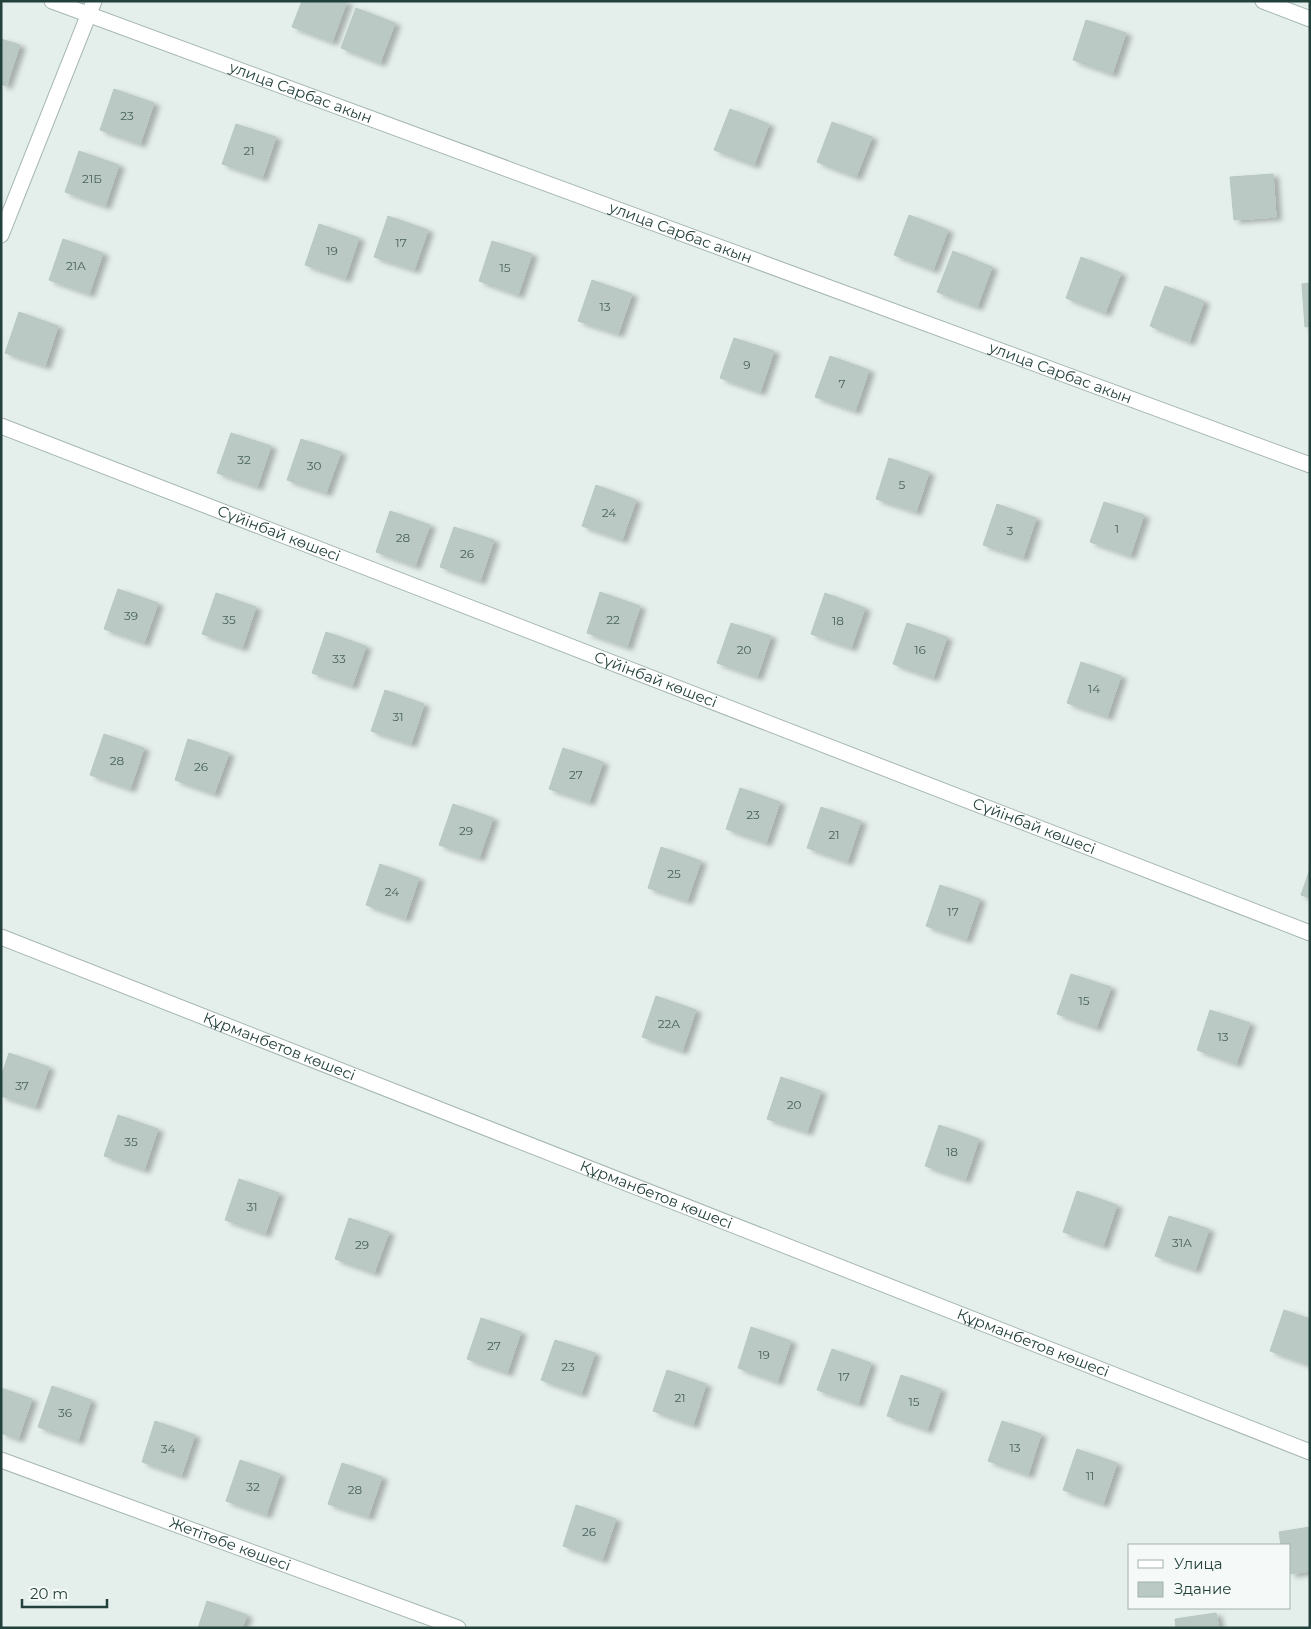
<svg xmlns="http://www.w3.org/2000/svg" width="1311" height="1629" viewBox="0 0 1311 1629" font-family="Montserrat,sans-serif">
  <style>
    .building { fill: #bac9c4; stroke: #b7c8c2; filter: url(#shadow) }
    .lines { fill: none; stroke-linecap: round; stroke-linejoin: round }
    .minor-casing { stroke: #a6b7b3; stroke-width: 17 }
    .minor { stroke: #fff; stroke-width: 15 }
    .labels { text-anchor: middle; stroke-width: 4.5; stroke-linejoin: round; paint-order: stroke }
    .number-label { font-size: 12px; fill: #49635d }
    .street-label { font-size: 15px; fill: #23413b; stroke: #f5faf8 }
  </style>
  <defs>
    <filter id="shadow"><feDropShadow dx="5.5" dy="3" stdDeviation="2.5" flood-color="#0004"/></filter>
  </defs>
  <rect width="100%" height="100%" fill="#e4eeeb"/>
  <path class="building" d="M302,1h45l-15,41 -40,-15z
    M356,8l39,15 -15,40 -39,-15z
    M1086,20l40,13 -14,41 -39,-14z
    M1,39l19,6 -14,41 -5,-2z
    M114,89l40,14 -14,41 -40,-14z
    M730,109l39,15 -15,41 -40,-15z
    M832,122l40,15 -16,40 -39,-15z
    M236,124l40,13 -14,41 -40,-14z
    M79,151l40,14 -14,41 -40,-14z
    M1273,174l3,43 -42,3 -4,-43z
    M909,215l39,15 -15,40 -39,-15z
    M388,216l40,14 -14,40 -40,-13z
    M319,224l40,14 -14,41 -40,-14z
    M63,239l40,14 -14,41 -40,-14z
    M492,241l40,13 -14,41 -39,-14z
    M953,251l39,16 -15,40 -40,-15z
    M1081,257l40,16 -16,40 -39,-15z
    M592,280l40,14 -14,40 -40,-13z
    M1310,283v43l-5,1 -3,-43z
    M1165,286l39,15 -15,41 -39,-16z
    M19,312l39,14 -13,40 -40,-13z
    M734,338l40,13 -14,41 -40,-14z
    M830,356l39,14 -14,41 -40,-14z
    M231,433l40,13 -14,41 -40,-14z
    M301,439l40,13 -15,41 -39,-13z
    M889,458l40,14 -13,40 -40,-13z
    M596,485l40,15 -14,40 -40,-14z
    M1104,502l40,13 -14,41 -40,-14z
    M997,504l39,14 -13,40 -40,-13z
    M390,511l40,14 -15,41 -39,-14z
    M454,527l40,13 -14,41 -40,-14z
    M118,589l40,14 -14,40 -40,-14z
    M600,592l40,14 -13,41 -40,-14z
    M216,593l40,14 -14,41 -40,-14z
    M825,593l40,15 -14,40 -40,-14z
    M731,623l40,13 -14,41 -40,-14z
    M907,623l40,14 -14,41 -40,-14z
    M326,632l40,14 -14,40 -40,-13z
    M1081,662l40,14 -14,41 -40,-14z
    M385,690l39,14 -13,40 -40,-13z
    M104,734l40,14 -14,41 -40,-14z
    M188,739l41,14 -15,41 -39,-14z
    M563,748l40,14 -14,40 -40,-13z
    M740,788l40,14 -14,41 -40,-14z
    M453,804l40,14 -14,40 -40,-13z
    M821,807l40,14 -14,41 -40,-14z
    M661,847l40,14 -14,40 -39,-13z
    M380,864l39,14 -14,41 -39,-14z
    M1310,869v29l-9,-3z
    M940,885l40,14 -14,41 -40,-14z
    M1071,974l40,13 -15,41 -39,-14z
    M656,996l40,14 -14,41 -40,-14z
    M1210,1010l40,13 -14,41 -39,-14z
    M9,1053l40,14 -14,40 -34,-11v-19z
    M781,1077l40,14 -14,41 -40,-13z
    M118,1115l40,14 -14,41 -40,-14z
    M939,1125l40,14 -14,41 -40,-14z
    M239,1179l40,14 -14,41 -40,-14z
    M1077,1191l40,14 -14,41 -40,-14z
    M1169,1216l40,13 -14,41 -40,-14z
    M349,1218l40,14 -15,41 -39,-14z
    M1284,1310l26,9v46l-40,-14z
    M481,1318l40,14 -14,41 -40,-14z
    M751,1327l40,14 -14,41 -39,-14z
    M555,1340l40,13 -14,41 -40,-14z
    M832,1349l39,14 -13,41 -41,-14z
    M667,1370l39,14 -13,41 -40,-14z
    M901,1375l40,14 -14,41 -40,-14z
    M52,1386l39,14 -13,41 -40,-14z
    M1,1388l31,11 -14,40 -17,-6z
    M155,1421l40,14 -14,41 -39,-14z
    M1002,1421l39,13 -13,41 -40,-14z
    M1077,1449l40,14 -14,41 -40,-14z
    M240,1460l40,14 -14,41 -40,-14z
    M342,1463l40,14 -14,40 -40,-13z
    M576,1505l40,14 -14,41 -39,-14z
    M1310,1527v44l-20,3v-29h-9l-2,-13z
    M207,1601l40,14 -5,13h-44z
    M1216,1613l3,15h-43l-1,-9z"/>
  <g class="lines">
    <defs>
      <g id="minor">
        <path id="s1" d="M52,1l1258,464"/>
        <path d="M1263,1l47,18"/>
        <path d="M1,235l93,-234"/>
        <path id="s2" d="M1,426l1309,507"/>
        <path id="s3" d="M1,937l1309,515"/>
        <path id="s4" d="M1,1460l457,168"/>
      </g>
    </defs>
    <use href="#minor" class="minor-casing"/>
    <use href="#minor" class="minor"/>
  </g>
  <g class="labels">
    <g class="number-label">
      <text x="127" y="120">23</text>
      <text x="249" y="155">21</text>
      <text x="92" y="183">21Б</text>
      <text x="401" y="247">17</text>
      <text x="332" y="255">19</text>
      <text x="76" y="270">21А</text>
      <text x="505" y="272">15</text>
      <text x="605" y="311">13</text>
      <text x="747" y="369">9</text>
      <text x="842" y="388">7</text>
      <text x="244" y="464">32</text>
      <text x="314" y="470">30</text>
      <text x="902" y="489">5</text>
      <text x="609" y="517">24</text>
      <text x="1117" y="533">1</text>
      <text x="1010" y="535">3</text>
      <text x="403" y="542">28</text>
      <text x="467" y="558">26</text>
      <text x="131" y="620">39</text>
      <text x="229" y="624">35</text>
      <text x="613" y="624">22</text>
      <text x="838" y="625">18</text>
      <text x="744" y="654">20</text>
      <text x="920" y="654">16</text>
      <text x="339" y="663">33</text>
      <text x="1094" y="693">14</text>
      <text x="398" y="721">31</text>
      <text x="117" y="765">28</text>
      <text x="201" y="771">26</text>
      <text x="576" y="779">27</text>
      <text x="753" y="819">23</text>
      <text x="466" y="835">29</text>
      <text x="834" y="839">21</text>
      <text x="674" y="878">25</text>
      <text x="392" y="896">24</text>
      <text x="953" y="916">17</text>
      <text x="1084" y="1005">15</text>
      <text x="669" y="1028">22А</text>
      <text x="1223" y="1041">13</text>
      <text x="22" y="1090">37</text>
      <text x="794" y="1109">20</text>
      <text x="131" y="1146">35</text>
      <text x="952" y="1156">18</text>
      <text x="252" y="1211">31</text>
      <text x="1182" y="1247">31А</text>
      <text x="362" y="1249">29</text>
      <text x="494" y="1350">27</text>
      <text x="764" y="1359">19</text>
      <text x="568" y="1371">23</text>
      <text x="844" y="1381">17</text>
      <text x="680" y="1402">21</text>
      <text x="914" y="1406">15</text>
      <text x="65" y="1417">36</text>
      <text x="1015" y="1452">13</text>
      <text x="168" y="1453">34</text>
      <text x="1090" y="1480">11</text>
      <text x="253" y="1491">32</text>
      <text x="355" y="1494">28</text>
      <text x="589" y="1536">26</text>
    </g>
    <g class="street-label">
      <text dy="5" stroke="none"><textPath href="#s1" startOffset="265">улица Сарбас акын</textPath></text>
      <text dy="5" stroke="none"><textPath href="#s1" startOffset="670">улица Сарбас акын</textPath></text>
      <text dy="5" stroke="none"><textPath href="#s1" startOffset="1075">улица Сарбас акын</textPath></text>
      <text dy="5" stroke="none"><textPath href="#s2" startOffset="298">Сүйінбай көшесі</textPath></text>
      <text dy="5" stroke="none"><textPath href="#s2" startOffset="702">Сүйінбай көшесі</textPath></text>
      <text dy="5" stroke="none"><textPath href="#s2" startOffset="1108">Сүйінбай көшесі</textPath></text>
      <text dy="5" stroke="none"><textPath href="#s3" startOffset="299">Құрманбетов көшесі</textPath></text>
      <text dy="5" stroke="none"><textPath href="#s3" startOffset="704">Құрманбетов көшесі</textPath></text>
      <text dy="5" stroke="none"><textPath href="#s3" startOffset="1109">Құрманбетов көшесі</textPath></text>
      <text dy="5" stroke="none"><textPath href="#s4" startOffset="244">Жетітөбе көшесі</textPath></text>
    </g>
  </g>
  <rect width="1311" height="1629" fill="none" stroke="#23413b" stroke-width="5"/>
  <rect x="1128" y="1544" width="162" height="65" fill="#f5faf8" stroke="#a1b0ac"/>
  <rect x="1138" y="1560" width="25" height="8" fill="#ffffff" stroke="#a1b0ac"/>
  <text x="1174" y="1569" font-size="15" fill="#23413b">Улица</text>
  <rect x="1138" y="1582" width="25" height="15" fill="#bac9c4" stroke="#a1b0ac"/>
  <text x="1174" y="1594" font-size="15" fill="#23413b">Здание</text>
  <path d="M22 1599v8h85v-8" fill="none" stroke="#23413b" stroke-width="2.5"/>
  <text x="30" y="1599" font-size="15" fill="#23413b" stroke="#f5faf8" stroke-width="4" paint-order="stroke">20 m</text>
</svg>
